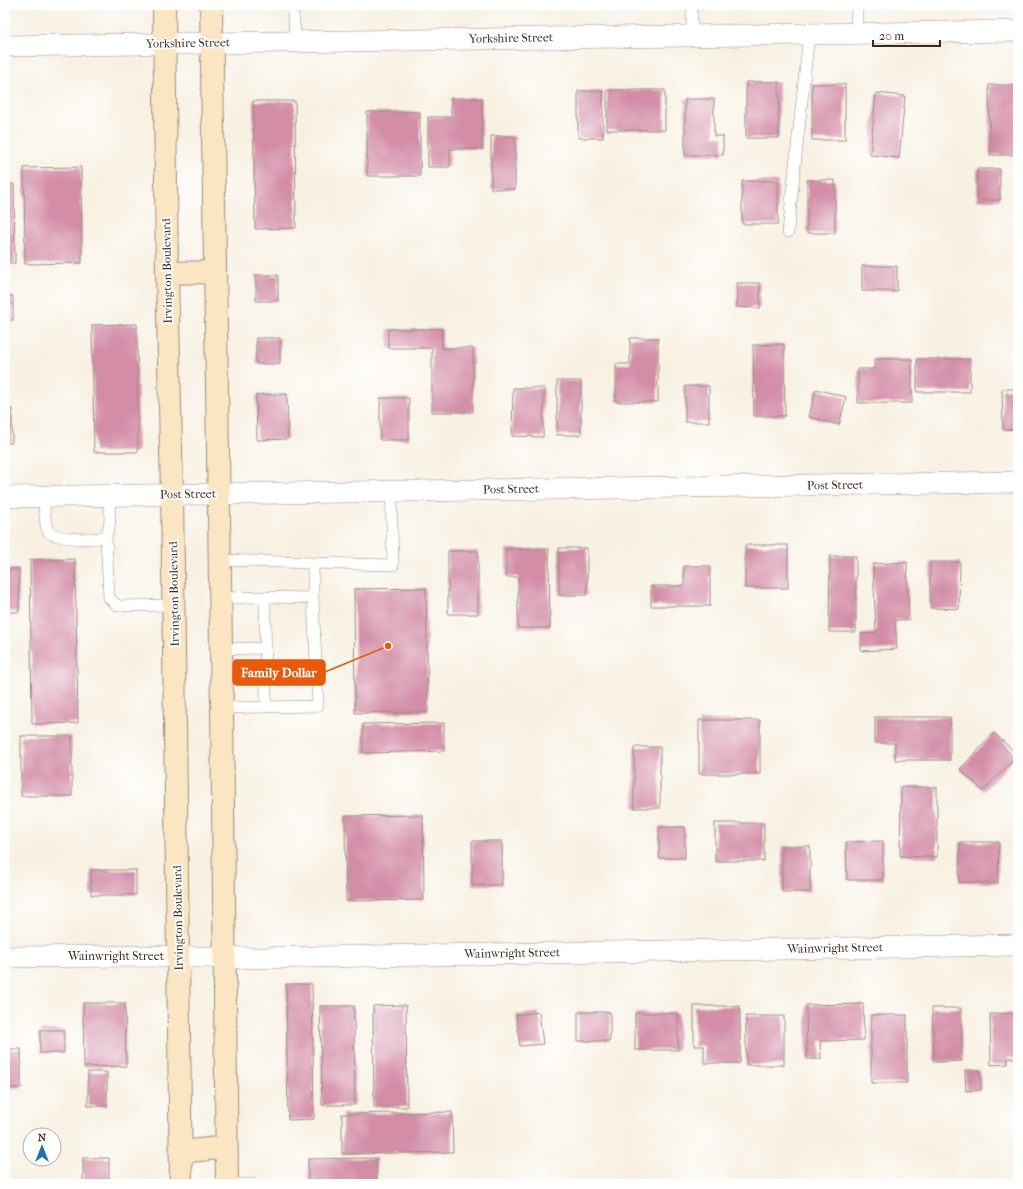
<svg xmlns="http://www.w3.org/2000/svg" width="1023" height="1189" viewBox="0 0 1023 1189" font-family="'IM FELL French Canon',serif">
  <style>
    .building { fill: #d38da7 }
    .lines { fill: none; stroke-linecap: round; stroke-linejoin: round }
    .lane-casing { stroke: #9a8e80; stroke-width: 12 }
    .street-casing { stroke: #9a8e80; stroke-width: 22 }
    .secondary-casing { stroke: #9a8e80; stroke-width: 24 }
    .lane { stroke: #fff; stroke-width: 11 }
    .street { stroke: #fff; stroke-width: 21 }
    .secondary { stroke: #fbe6c3; stroke-width: 22 }
    .labels { text-anchor: middle; stroke-width: 3.5; stroke-linejoin: round; paint-order: stroke }
    .street-label { font-size: 12px; fill: #3b2a1e; stroke: #fff }
    .leader { fill: none; stroke: #e8590c; stroke-width: 1.5 }
    .callout-dot { fill: #e8590c; stroke: #fff; stroke-width: 1.5 }
    .callout { fill: #e8590c; stroke: #e8590c; stroke-width: 1.5 }
    .callout-label { font-size: 13px; text-anchor: middle; font-weight: bold; fill: #fff }
  </style>
  <rect width="100%" height="100%" fill="#fff"/>
  <filter id="ink" filterUnits="userSpaceOnUse"><feTurbulence type="fractalNoise" baseFrequency=".025" numOctaves="2"/><feDisplacementMap in="SourceGraphic" scale="8" xChannelSelector="R" yChannelSelector="G"/><feConvolveMatrix kernelMatrix="1 2 1 2 8 2 1 2 1" color-interpolation-filters="sRGB"/></filter>
  <filter id="wash" filterUnits="userSpaceOnUse"><feTurbulence type="fractalNoise" baseFrequency=".012" numOctaves="4" result="noise"/><feDisplacementMap in="SourceGraphic" scale="16" xChannelSelector="R" yChannelSelector="G"/><feGaussianBlur stdDeviation="0.9" result="paint"/><feColorMatrix in="noise" values="0 0 0 0 0 0 0 0 0 0 0 0 0 0 0 0 0 1.4 0 .05"/><feComposite in="paint" operator="in"/></filter>
  <g filter="url(#wash)">
    <rect width="100%" height="100%" fill="#f8f1e3"/>
    <g id="blocks">
      <path class="building" d="M746,82h33v56h-33z
        M812,84h33v56h-33z
        M989,85h29v70h-28z
        M607,90h58v40h-58z
        M578,91h25v47h-25z
        M876,93l29,3 -6,62 -29,-3z
        M451,98h31v51h-32v18h-22v-50h23z
        M685,99h29v37h9v19h-38z
        M253,101h42l1,127 -41,1z
        M367,112h53v64h-53z
        M491,136h24v53h-24z
        M81,167l1,96 -57,1 -1,-96z
        M977,169h23v31h-23z
        M807,180h28v53h-28z
        M742,181h36v43h-36z
        M5,184h9l1,79h-10z
        M862,266h35v25h-35z
        M256,275h22v26h-22z
        M737,283h23v25l-23,-1z
        M5,296h8v24h-8z
        M137,324l1,128h-44l-2,-127z
        M388,329h54v19h31v64h-41v-64h-44z
        M256,338h24v26h-24z
        M630,338h28v64h-42v-38h14z
        M784,344l1,72h-31l-1,-71z
        M874,359h38v44h-54v-34h16z
        M917,359h53v33h-53z
        M557,381h24v54h-24z
        M685,386h24v36h-24z
        M513,388h31l-1,49 -31,-1z
        M816,389l30,8 -7,28 -30,-8z
        M1002,389h16v40l-15,1z
        M287,394l1,45 -31,1 -1,-45z
        M380,398h29v42h-29z
        M5,409h7v34h-7z
        M745,545h43v43h-43z
        M559,548h28v47h-28z
        M506,549h43l1,79h-32v-51h-12z
        M448,551h30v63h-30z
        M830,556h26v76h-27z
        M75,559l3,164 -46,1 -2,-164z
        M907,562l2,58h-14l2,29 -36,2v-17l15,-1 -3,-69z
        M930,562h30l-1,47 -29,-1z
        M684,566h26v40h-59v-20h33z
        M5,569h14v43h-14z
        M426,588l2,124 -73,1 -1,-124z
        M875,717h75v43h-55v-17h-20z
        M699,720h61v54h-61z
        M444,723v28l-81,2v-29z
        M994,733l24,22 -35,36 -23,-22z
        M21,736h51v60h-51z
        M634,747h26v61h-26z
        M901,787h36v70l-37,-1z
        M423,815l1,85 -78,1 -1,-85z
        M5,816h2v30h-2z
        M715,823h49v38h-49z
        M659,827h26v31h-26z
        M1017,835h1v44l-2,-1z
        M472,841h30v44h-30z
        M883,841v39h-36l-1,-38z
        M960,842h39l-1,41 -39,-1z
        M782,846h28v46h-28z
        M91,870h45v25h-45z
        M286,984h26l2,135 -26,1z
        M83,1003h42l1,63 -42,1z
        M863,1004l1,36 -44,1 1,18h-14l-1,-54z
        M406,1005l1,102h-33l-1,-101z
        M320,1006h34l1,99h-33z
        M694,1006h46v57h-36v-17h-10z
        M932,1008h29l1,53 -28,1z
        M539,1012l4,32 -23,2 -4,-31z
        M578,1012h32v29h-32z
        M635,1013h43v37h-43z
        M1018,1013v45h-10v6l-17,1 -1,-51z
        M871,1015h36v68h-36z
        M746,1016h38v49h-38z
        M40,1030h24v23h-24z
        M5,1049h16v39h-16z
        M965,1070h15l1,20 -15,1z
        M88,1072h19v34h-19z
        M452,1112l1,40 -111,2v-40z
        M83,1158h26v26h-26z
        M376,1158l1,26h-69v-25z"/>
    </g>
  </g>
  <g filter="url(#ink)">
    <use href="#blocks" fill-opacity="0" stroke="#9a8e80" stroke-width="1"/>
    <g class="lines">
      <defs>
        <path id="lane" d="M292,5l4,36
          M856,33l1,-28
          M692,35v-30
          M788,232l21,-198
          M43,496l3,30 3,7c12,6 44,8 57,3 6,-13 4,-27 2,-41
          M106,536l3,62 9,8 56,-1
          M219,560l94,3
          M220,598l45,-1 48,1 5,108 -52,1 -1,-110
          M313,598v-35l80,2 -2,-74
          M220,649l45,-1
          M222,708l44,-1
          M227,1184h25"/>
        <path id="street" d="M5,46l1013,-15
          M5,497l1013,-15
          M5,957l135,-1 116,2 762,-13"/>
        <path id="secondary" d="M164,5l3,268 5,221 9,690
          M211,5l11,703 5,476
          M167,273l48,-1
          M181,1152l45,-5"/>
      </defs>
      <use href="#lane" class="lane-casing"/>
      <use href="#street" class="street-casing"/>
      <use href="#secondary" class="secondary-casing"/>
      <use href="#lane" class="lane"/>
      <use href="#street" class="street"/>
      <use href="#secondary" class="secondary"/>
    </g>
  </g>
  <g class="labels">
    <g class="street-label">
      <text transform="translate(511 38) rotate(-1)" y="4">Yorkshire Street</text>
      <text transform="translate(188 43) rotate(-1)" y="4">Yorkshire Street</text>
      <text transform="translate(167 271) rotate(-91)" y="4">Irvington Boulevard</text>
      <text transform="translate(835 485) rotate(-1)" y="4">Post Street</text>
      <text transform="translate(511 489) rotate(-1)" y="4">Post Street</text>
      <text transform="translate(188 494) rotate(-1)" y="4">Post Street</text>
      <text transform="translate(174 594) rotate(-91)" y="4">Irvington Boulevard</text>
      <text transform="translate(178 918) rotate(-91)" y="4">Irvington Boulevard</text>
      <text transform="translate(835 948) rotate(-1)" y="4">Wainwright Street</text>
      <text transform="translate(512 953) rotate(-1)" y="4">Wainwright Street</text>
      <text x="116" y="960">Wainwright Street</text>
    </g>
  </g>
  <path class="leader" d="M388 646L325 672"/>
  <circle class="callout-dot" cx="388" cy="646" r="4"/>
  <rect class="callout" x="233" y="660" width="92" height="25" rx="4"/>
  <g class="callout-label">
    <text x="279" y="677">Family Dollar</text>
  </g>
  <rect width="1023" height="1189" fill="none" stroke="#fff" stroke-width="20"/>
  <g transform="translate(42 1147)"><circle r="19" fill="#ffffff" stroke="#b1aaa5"/>
  <path d="M0-3L7 15L0 10L-7 15Z" fill="#1f6fb2"/>
  <text y="-6" font-size="11" font-weight="bold" text-anchor="middle" fill="#3b2a1e">N</text>
  </g>
  <path d="M873 40v6h67v-6" fill="none" stroke="#3b2a1e" stroke-width="2"/>
  <text x="879" y="40" font-size="12" fill="#3b2a1e" stroke="#ffffff" stroke-width="3" paint-order="stroke">20 m</text>
</svg>
